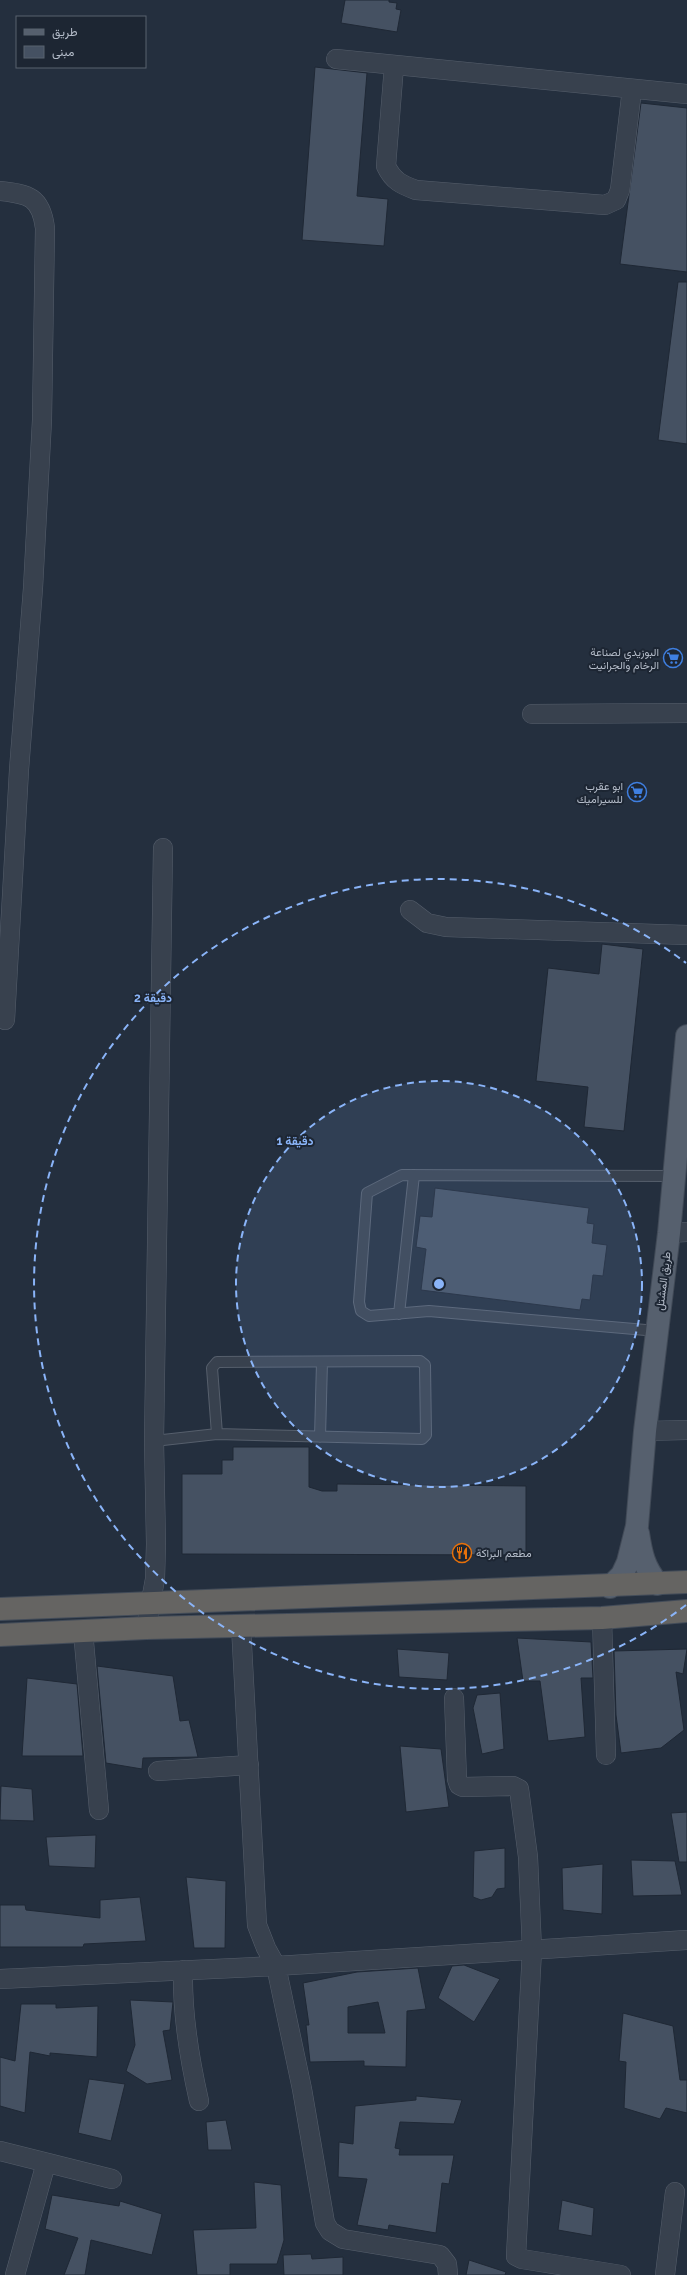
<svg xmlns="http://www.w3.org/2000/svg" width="687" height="2275" viewBox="0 0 687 2275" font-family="Raleway,Vazirmatn,sans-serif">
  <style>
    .building { fill: #455162; stroke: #1f2835; fill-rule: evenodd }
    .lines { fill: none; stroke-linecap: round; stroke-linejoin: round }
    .service-casing { stroke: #565f6c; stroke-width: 12 }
    .minor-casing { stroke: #565f6c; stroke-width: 20 }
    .primary-casing { stroke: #414a57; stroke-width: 24 }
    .trunk-casing { stroke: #434c59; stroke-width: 24 }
    .service { stroke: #38414e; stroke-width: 10 }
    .minor { stroke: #38414e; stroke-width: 19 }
    .primary { stroke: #56606e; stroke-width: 22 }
    .trunk { stroke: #656462; stroke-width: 22 }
    .ring { fill: none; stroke: #8ab4f8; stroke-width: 2; stroke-dasharray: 7 5 }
    .labels { text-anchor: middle; stroke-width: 4; stroke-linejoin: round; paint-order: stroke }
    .poi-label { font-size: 11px; fill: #b4bcc9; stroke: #1d2633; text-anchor: end }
    .street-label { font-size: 11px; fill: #b4bcc9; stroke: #1d2633 }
    .centre { fill: #8ab4f8; stroke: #1d2633; stroke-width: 2 }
    .ring-label { font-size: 12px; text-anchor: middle; font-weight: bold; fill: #8ab4f8; stroke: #1d2633; stroke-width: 4; stroke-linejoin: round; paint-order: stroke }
  </style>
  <rect width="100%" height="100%" fill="#242f3e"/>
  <path class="building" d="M345,0h44v2l8,1 -1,6 5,1 -4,22 -56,-9z
    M315,67l52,6 -10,123 31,3 -4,47 -82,-6z
    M641,103l46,5v164l-67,-8z
    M678,282h9v162l-29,-4z
    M602,944l41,5 -19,182 -40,-4 4,-40 -52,-6 12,-113 51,6z
    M435,1188l154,20 -2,15 7,1 -2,19 15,2 -4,31 -10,-1 -3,25 -8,-1 -2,11 -159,-20 5,-41 -10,-2 4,-31 12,1z
    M233,1447h76v40l13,4h15v-7l189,2v69l-344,-1v-80h40v-14h11z
    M517,1638l74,4 2,36h-12l4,59 -37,4 -8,-60h-17z
    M397,1649l52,4 -2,27 -48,-3z
    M687,1649l-4,25 -7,-2 8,58 -23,18 -40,5 -5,-38 -2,-64z
    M97,1666l76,10 7,45 9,-1 9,37 -55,1 -1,11 -36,-6z
    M27,1678l50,6 6,72h-61z
    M500,1693l4,56 -22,5 -9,-46 4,-13z
    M400,1746l41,3 8,58 -43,5z
    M1,1786l31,3 2,32 -34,-1z
    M687,1812v50h-8l-8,-49z
    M96,1835l-1,33 -46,-2 -3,-29z
    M505,1848v40l-8,1 -5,8 -11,3 -8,-3 1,-46z
    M631,1860l44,1 7,34 -49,1z
    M603,1864l-1,50 -39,-4 -1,-42z
    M186,1877l40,4 -1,67h-31z
    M140,1897l6,44 -62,3 -1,3h-83v-42h25l1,5 74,8v-18z
    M464,1965l36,14 -26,43 -36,-24 14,-32z
    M418,1968l8,41 -19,2 -1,56 -42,-1v-5l-54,1 -4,-37h3l-6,-42 54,-11zM378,2002l7,31h-37v-26z
    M130,2000l43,2 -3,28 -7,1 9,49 -25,4 -21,-13 9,-26z
    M21,2004h35v4l42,-2 -1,51 -47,-4v3l-20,-4 -5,61 -25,-7v-49l15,4z
    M623,2013l50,13 7,54h7v33l-21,-5 -6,11 -36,-11 2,-46 -7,-1z
    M89,2079l36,5 -14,57 -33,-8z
    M416,2096l46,4 -8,24 -54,-2 -5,26 5,1 -1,6h55l-5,29 -7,-1 -6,50 -47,-8 -1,5 -31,-5 10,-46 -29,-2 1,-35 14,2 2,-38 61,-6z
    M226,2120l6,30h-24l-2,-28z
    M254,2182l27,3 3,55 -7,24h-47v11h-33l-4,-45 63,-2z
    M52,2195l67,11 1,-5 42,13 -10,41 -61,-15 -6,35h-21l14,-37 -33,-9z
    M562,2200l32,8 -2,28 -34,-6z
    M311,2254l1,5 31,-2v18h-59l-1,-20z
    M469,2260l37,12 -1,3h-39z"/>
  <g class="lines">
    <defs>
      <path id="service" d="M399,1314l15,-139
        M657,1331l-228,-20 -60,5 -8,-5 -2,-9 8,-109 35,-18 272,1
        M320,1437l2,-75
        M154,1441l63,-7 205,5 4,-4 -1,-70 -5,-4 -203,1 -5,6 5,66"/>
      <path id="minor" d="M336,59l351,35
        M394,66l-8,100c7,15 16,19 30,24l189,15 11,-5 4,-10 12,-101
        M0,191c29,3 41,6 45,37l-3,192 -9,168 -14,182 -14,250
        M532,714l155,-1
        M410,910l17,13 19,4 241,8
        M669,1233l18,-1
        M645,1431l42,-1
        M602,1618l4,137
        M241,1626l16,299 9,23 10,18 26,123 23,134 5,8 13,8 97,16 7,9 1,11
        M146,1628l9,-49 1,-35 -2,-103 9,-593
        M83,1631l16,179
        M454,1698l3,81 2,6 4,2 50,-1 6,3 9,68 4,93 -16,306 6,3 99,16
        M158,1771l91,-6
        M183,1970c-1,45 6,87 16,131
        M0,1979l276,-13 411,-26
        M0,2151l112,28
        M15,2275l31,-112
        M665,2275l10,-83"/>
      <path id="primary" d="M638,1533c3,20 6,35 20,51
        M610,1587l12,-12 6,-13 9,-36 8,-95 24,-198 18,-197"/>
      <path id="trunk" d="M0,1609l687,-27
        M0,1635l146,-7 456,-10 85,-7"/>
    </defs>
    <use href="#service" class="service-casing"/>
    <use href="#minor" class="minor-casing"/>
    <use href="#primary" class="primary-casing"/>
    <use href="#trunk" class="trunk-casing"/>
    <use href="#service" class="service"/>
    <use href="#minor" class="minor"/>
    <use href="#primary" class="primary"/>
    <use href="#trunk" class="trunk"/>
  </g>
  <circle cx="439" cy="1284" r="203" fill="#8ab4f8" fill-opacity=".12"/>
  <g class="ring">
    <circle cx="439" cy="1284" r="203"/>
    <path d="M686 1605A405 405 0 1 1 686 963"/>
  </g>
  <defs>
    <symbol id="supermarket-ring" viewBox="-11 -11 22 22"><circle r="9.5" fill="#1d2633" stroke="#3f7fe0" stroke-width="1.5"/><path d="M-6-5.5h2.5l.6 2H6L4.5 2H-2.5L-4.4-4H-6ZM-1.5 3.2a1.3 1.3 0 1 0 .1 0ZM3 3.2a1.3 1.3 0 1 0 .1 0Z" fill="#3f7fe0"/></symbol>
    <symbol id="restaurant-ring" viewBox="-11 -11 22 22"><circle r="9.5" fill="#1d2633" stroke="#e8710a" stroke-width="1.5"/><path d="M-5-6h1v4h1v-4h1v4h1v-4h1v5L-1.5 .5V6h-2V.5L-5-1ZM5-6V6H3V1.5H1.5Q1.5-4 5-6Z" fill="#e8710a"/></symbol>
  </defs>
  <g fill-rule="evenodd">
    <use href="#supermarket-ring" x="662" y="647" width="22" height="22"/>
    <use href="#supermarket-ring" x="626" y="781" width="22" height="22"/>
    <use href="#restaurant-ring" x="451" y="1542" width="22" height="22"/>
  </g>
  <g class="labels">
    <g class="poi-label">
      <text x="659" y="656">البوزيدي لصناعة<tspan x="659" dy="13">الرخام والجرانيت</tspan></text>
      <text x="623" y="790">ابو عقرب<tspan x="623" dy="13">للسيراميك</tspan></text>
      <text x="476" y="1557" text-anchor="start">مطعم البراكة</text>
    </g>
    <g class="street-label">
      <text transform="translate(663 1281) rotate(-83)" y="4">طريق المشتل</text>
    </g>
  </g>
  <circle cx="439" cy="1284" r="6" class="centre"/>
  <g class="ring-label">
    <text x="153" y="1002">2 دقيقة</text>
    <text x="295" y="1145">1 دقيقة</text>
  </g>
  <rect x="16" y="16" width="130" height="52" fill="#1d2633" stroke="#59626f"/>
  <rect x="24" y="29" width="20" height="6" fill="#56606e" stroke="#59626f"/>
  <text x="52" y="36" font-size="12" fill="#b4bcc9">طريق</text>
  <rect x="24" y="46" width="20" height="12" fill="#455162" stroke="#59626f"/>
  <text x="52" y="56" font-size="12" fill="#b4bcc9">مبنى</text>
</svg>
